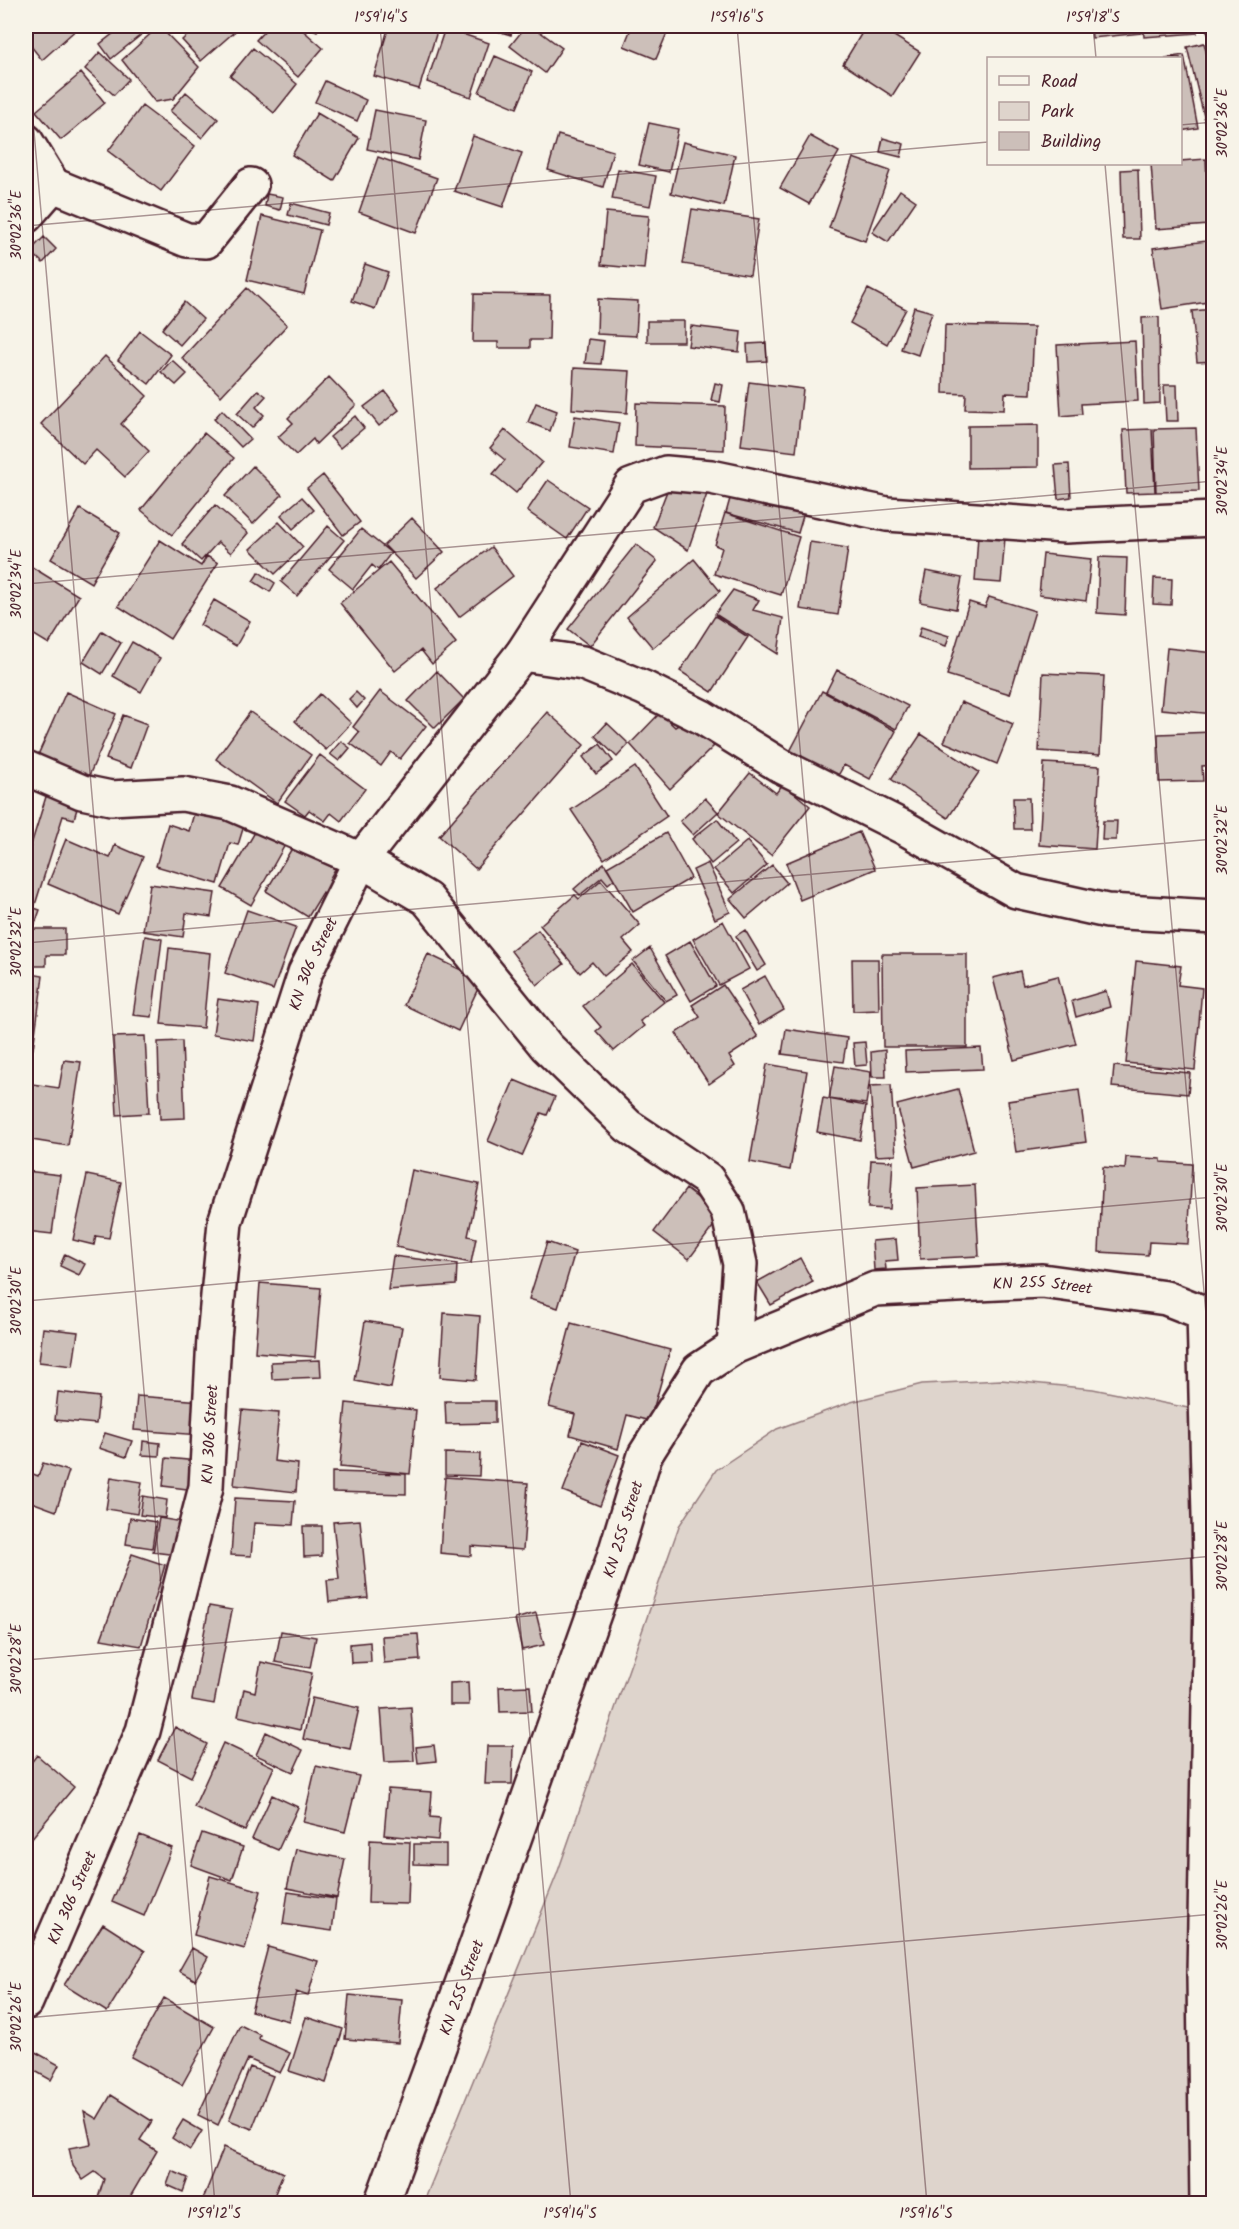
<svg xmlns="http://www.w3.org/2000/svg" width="1239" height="2229" viewBox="0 0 1239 2229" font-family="Kalam,sans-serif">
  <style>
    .green { fill: #ded4cc; stroke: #947a7c; stroke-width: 1.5 }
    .building { fill: #ccbfb9; stroke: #4a1f2b; stroke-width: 1.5 }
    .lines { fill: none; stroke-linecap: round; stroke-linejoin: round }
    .street-casing { stroke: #4a1f2b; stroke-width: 38 }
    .street { stroke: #f7f3e8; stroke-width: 33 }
    .ticks { fill: none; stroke: #4a1f2b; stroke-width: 1.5; stroke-opacity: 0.45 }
    .labels { text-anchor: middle; stroke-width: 5; stroke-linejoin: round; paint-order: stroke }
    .street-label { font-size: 16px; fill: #4a1f2b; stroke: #f7f3e8 }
    .neatline { fill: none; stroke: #4a1f2b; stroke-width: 2 }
    .ticks-label { font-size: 15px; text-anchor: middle; fill: #4a1f2b }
  </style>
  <rect width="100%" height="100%" fill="#f7f3e8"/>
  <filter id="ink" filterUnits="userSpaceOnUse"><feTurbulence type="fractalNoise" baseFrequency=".0167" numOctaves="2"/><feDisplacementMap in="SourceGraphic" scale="12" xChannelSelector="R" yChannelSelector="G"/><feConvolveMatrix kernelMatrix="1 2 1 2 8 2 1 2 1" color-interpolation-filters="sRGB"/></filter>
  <g filter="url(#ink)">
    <path class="green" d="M1001,1380l92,9 95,19 25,16v779l-790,1 134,-330 122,-348 37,-56 61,-41 74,-27 71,-18z"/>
    <path class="building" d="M26,26h51l2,1 -37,33 -16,-20z
      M123,26h29l-41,33 -11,-15z
      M159,26l40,41 -26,32 -18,3 -33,-42z
      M198,26h43l-40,35 -19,-21z
      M269,26h29l25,22 -25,29 -42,-37z
      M306,26h14l-3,5z
      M389,26h41l8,2 -19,61 -45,-13z
      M480,26h34l-3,9z
      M526,26h6l30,22 -17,25 -35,-27z
      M632,26h38l-14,33 -32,-13z
      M866,26h12l42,26 -28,44 -49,-32z
      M1091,26h49l1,7 -49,5z
      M1143,26h53l1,7 -53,4z
      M1205,26h9v17l-2,1z
      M445,28l44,15 -18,54 -44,-15z
      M1204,43l10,41v56l-4,1 -23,-94z
      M253,48l44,36 -23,29 -44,-37z
      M100,52l29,27 -15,16 -29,-26z
      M1184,55l14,73 -18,3v-73h-15z
      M495,56l37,16 -15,36 -38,-16z
      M81,73l24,30 -44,37 -25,-29z
      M325,81l41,19 -9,21 -42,-19z
      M186,92l32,27 -16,19 -32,-27z
      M142,106l53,40 -34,45 -53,-40z
      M375,110l51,10 -8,40 -51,-11z
      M317,113l42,25 -25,43 -42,-26z
      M649,123l29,6 -9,43 -30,-7z
      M558,135l55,16 -10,36 -55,-17z
      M473,136l49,17 -19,54 -49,-16z
      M810,136l29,16 -30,52 -29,-16z
      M883,138l21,6 -3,13 -21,-5z
      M683,142l52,13 -11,51 -53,-13z
      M378,157l59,21 -21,55 -57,-21z
      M853,158l37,13 -25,70 -36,-13z
      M1206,159l3,66 -53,4 -5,-65h29v-3z
      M618,169l38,7 -6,30 -38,-7z
      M1138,169l2,70h-17l-2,-69z
      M900,190l16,11 -28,41 -16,-10z
      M267,194l16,3 -3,13 -15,-4z
      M1211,194h3v18h-3z
      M291,203l38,10 -3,12 -38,-10z
      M692,209l67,10 -9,56 -67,-11z
      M606,212l43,4 -5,53 -43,-4z
      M262,216l58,14 -16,64 -57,-14z
      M44,237l12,12 -13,14 -13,-12z
      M1214,240v61l-52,8 -9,-61z
      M365,264l23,8 -13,37 -23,-8z
      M247,288l40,37 -66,71 -39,-38z
      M868,289l38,20 -19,35 -37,-21z
      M474,294l76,1 -1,45h-19v8h-32v-6h-25z
      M598,299l40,2 -2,35 -39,-2z
      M184,302l19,17 -23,26 -18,-16z
      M914,307l18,5 -14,43 -17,-6z
      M1214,309v52l-17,1 -5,-51z
      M1159,317l1,86 -16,1 -2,-86z
      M647,321h37v21h-37z
      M945,325l89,2 -3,67 -26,-1 -1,17 -39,-1 1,-15 -23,-1z
      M691,326l50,6 -2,20 -51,-6z
      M140,331l31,24 -22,29 -31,-24z
      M588,339l16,2 -3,23 -16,-1z
      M1135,341l3,60 -57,3 1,10 -21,2 -4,-71z
      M766,343l1,18 -19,1 -1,-18z
      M105,356l42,40 -26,28 28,27 -24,26 -29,-27 -13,14 -42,-40z
      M172,360l15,14 -11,11 -15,-13z
      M574,368l56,3 -3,42 -55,-4z
      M329,377l27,28 -40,39 -3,-5 -17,16 -18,-18 15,-14 -5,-5z
      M1211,379h3v31h-3z
      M749,382l54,7 -7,63 -55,-7z
      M715,383l8,2 -3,17 -9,-2z
      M1164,385h13l1,36h-12z
      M258,390l8,6 -10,11 8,8 -12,13 -15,-14z
      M385,391l14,19 -20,16 -15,-19z
      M536,403l21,8 -7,20 -22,-9z
      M636,403l89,3 -1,44 -89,-4z
      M222,410l28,29 -9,8 -27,-28z
      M355,416l9,12 -24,20 -10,-11z
      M575,416l44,7 -5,31 -44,-7z
      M1038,425v42l-70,1v-42z
      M1196,428l3,63 -43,1 -2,-63z
      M1152,429l3,63 -29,1 -3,-63z
      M505,430l37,32 -26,31 -23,-19 12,-14 -15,-12z
      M204,433l30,25 -62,77 -31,-25z
      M1069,464l2,33 -13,2 -3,-34z
      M253,466l29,29 -29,29 -28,-28z
      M323,475l37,47 -17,13 -36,-47z
      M548,480l40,27 -21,32 -40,-28z
      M709,488l-21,62 -35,-23 14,-36z
      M733,488l72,21 -7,24 -72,-20z
      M302,497l12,13 -21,19 -12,-14z
      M215,505l33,28 -17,20 -13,-11 -17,19 -19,-17z
      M80,509l40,24 -29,50 -40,-24z
      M725,513l74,24 -18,58 -67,-21 8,-26 -7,-3z
      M412,518l32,34 -28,26 -32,-33z
      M279,522l24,25 -28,27 -25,-25z
      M328,526l16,14 -47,56 -16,-14z
      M361,529l30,24 -13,17 -6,-5 -19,24 -24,-20z
      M978,535l27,3 -4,45 -26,-2z
      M160,540l41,26 6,-10 11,7 -48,76 -52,-33z
      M810,542l38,6 -10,67 -38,-6z
      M636,544l21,17 -67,85 -22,-17z
      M491,547l22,29 -54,41 -22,-29z
      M1043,554l48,5 -5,42 -47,-6z
      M1099,557l28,1 -2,57 -28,-2z
      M694,559l26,32 -67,57 -26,-31z
      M389,562l67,81 -24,21 -11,-14 -26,21 -55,-68z
      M27,564l52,32 -30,48 -23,-14 2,-10 -2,-2v-52z
      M926,571l36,7 -6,31 -36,-7z
      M259,572l16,11 -5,9 -17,-11z
      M1154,578l18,1 -1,26 -18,-1z
      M733,590l26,10 -6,10 30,8 -5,36 -63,-40z
      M989,597l46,14 -25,83 -63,-19 22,-73 16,5z
      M214,600l36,21 -14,25 -36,-21z
      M715,616l33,21 -36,55 -32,-21z
      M921,627l28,9 -3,10 -28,-9z
      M102,631l19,12 -19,31 -19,-12z
      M132,642l28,16 -19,34 -28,-16z
      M1167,648l47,5v61l-53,-5z
      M837,670l71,36 -12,23 -70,-37z
      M437,671l27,28 -29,29 -27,-27z
      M1043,673l61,3 -4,79 -61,-4z
      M380,691l46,35 -26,33 -9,-7 -10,14 -31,-23 9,-11 -6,-5z
      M822,691l74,40 -26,48 -26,-14 -10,18 -47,-26z
      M66,692l50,22 -28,64 -50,-23z
      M356,692l8,8 -7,8 -8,-9z
      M320,694l31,29 -25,27 -31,-29z
      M961,702l52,22 -16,40 -53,-22z
      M250,712l61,43 -34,48 -61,-44z
      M547,712l37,33 -108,124 -37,-33z
      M660,713l15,14 13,-8 29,24 -47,46 -40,-45z
      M123,715l24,9 -16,44 -25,-9z
      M607,723l22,21 -12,13 -22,-21z
      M1213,732l1,33 -12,1 1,15 -44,1 -1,-48z
      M921,734l58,38 -31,46 -57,-39z
      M341,741l9,7 -11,13 -9,-7z
      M600,744l13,17 -17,13 -13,-17z
      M320,755l45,34 -24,32 -10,-8 -6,8 -16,-11 -4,5 -20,-14z
      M1044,763l56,3 -5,83 -56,-4z
      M635,767l32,49 -63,43 -33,-49z
      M750,773l26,20 7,-9 27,22 -39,49 -53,-42z
      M49,787l31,11 -6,21 -11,-3 -29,92 6,2 -5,14 -9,-3v-60z
      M705,798l13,14 -25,23 -13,-14z
      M1013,798h16l1,31h-16z
      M197,803l49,16 -8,26 -8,-2 -12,41 -62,-18 12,-42 21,7z
      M717,819l19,24 -25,21 -19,-25z
      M1103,821h14l-1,19h-14z
      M258,827l28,16 -35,62 -29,-17z
      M859,832l16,37 -75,31 -14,-37z
      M666,833l25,45 -58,34 -26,-45z
      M66,839l44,19 5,-13 28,12 -25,57 -70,-30z
      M747,841l20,24 -33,28 -20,-24z
      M294,845l41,24 -6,11 5,3 -7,12 -4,-3 -15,25 -42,-26z
      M604,863l10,16 -6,5 -6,-7 -22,18 -6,-6z
      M708,863l22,49 -15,7 -22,-49z
      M772,865l15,18 -41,35 -16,-19z
      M601,880l39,45 -17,15 10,12 -29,24 -12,-14 -12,11 -40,-48 35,-30 4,4z
      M150,884l65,9 -4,24 -25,-4 -3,24 -40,-6z
      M247,910l49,17 -23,63 -48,-17z
      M723,921l26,48 -30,16 -26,-46z
      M26,929h39v26h-19v11h-20z
      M538,930l26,34 -27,21 -26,-34z
      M745,930l21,35 -9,6 -21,-35z
      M145,936l17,3 -10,78 -19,-2z
      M690,941l26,45 -25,15 -26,-45z
      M169,948l41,5 -7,75 -42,-4z
      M650,948l27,47 -11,6 -33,-40z
      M428,954l54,26 -24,51 -54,-26z
      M882,954h85v93h-84z
      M852,959h26l1,51 -26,1z
      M1136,961l45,5 -3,19 24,3 -7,82 -69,-7z
      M632,964l32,38 -24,19 4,5 -30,25 -18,-20 5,-4 -18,-21z
      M1020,971l3,14 35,-9 18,68 -62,16 -21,-82z
      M26,973l17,3 -10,73 -7,-1z
      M765,976l19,34 -25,15 -19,-35z
      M723,985l35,52 -29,19 6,10 -26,18 -33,-51 24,-16 -8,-12z
      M1106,991l4,16 -34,10 -4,-16z
      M218,999l41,6 -5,36 -41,-7z
      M786,1029l61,9 -4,24 -61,-8z
      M145,1036l4,77 -32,2 -4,-78z
      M182,1041l3,77 -25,1 -2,-77z
      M865,1042l2,23 -12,1 -2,-23z
      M981,1048l2,21 -77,3 -1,-21z
      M1214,1049v51h-1l-2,-50z
      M885,1050l1,27h-14l-1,-25z
      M64,1060l17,2 -13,84 -42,-7v-56l33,5z
      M767,1064l40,7 -17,99 -40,-8z
      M835,1066l36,6 -5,32 -37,-5z
      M1114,1066l76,7 -2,21 -76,-7z
      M514,1080l41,17 -8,18 -6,-2 -19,43 -34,-15z
      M891,1085l5,70 -21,1 -5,-70z
      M958,1089l16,62 -60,16 -17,-62z
      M1079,1090l7,52 -70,10 -8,-51z
      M823,1098l43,8 -6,34 -43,-8z
      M1214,1122v27l-5,-1z
      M1126,1157l35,2v3l31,2 -4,80 -39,-2 -1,13 -49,-3 4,-85 22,2z
      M871,1160l22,1 -3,48 -22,-1z
      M412,1170l67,14 -11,52 8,2 -5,25 -75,-16z
      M26,1171l34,4 -8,59 -26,-3z
      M87,1175l34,7 -12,56 -13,-2 -2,9 -21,-5z
      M975,1185l4,71 -59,3 -3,-71z
      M686,1189l35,27 -32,43 -35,-27z
      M896,1239l2,21 -13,1 1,8 -12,1 -2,-29z
      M547,1242l28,10 -17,56 -29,-9z
      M65,1254l20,10 -6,11 -19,-9z
      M393,1256l64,8 -1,21 -68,5z
      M800,1258l13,24 -42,23 -14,-23z
      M260,1283l61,5 -6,69 -60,-5z
      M444,1313l36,3 -4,64 -36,-3z
      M365,1321l37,6 -11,61 -36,-7z
      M571,1323l99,27 -20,71 -23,-6 -9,34 -48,-14 5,-21 -26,-7z
      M43,1328l35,4 -5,34 -34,-4z
      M320,1360l1,17 -49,2 -1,-17z
      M58,1392l41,5 -3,27 -41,-4z
      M137,1396l65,5 -2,34 -66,-5z
      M445,1401h50v22l-49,1z
      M346,1403l70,7 -6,64 -70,-7z
      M242,1410l37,3 -5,48 24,3 -2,28 -62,-7z
      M105,1433l27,8 -6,16 -27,-9z
      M143,1441l17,2 -1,13 -17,-1z
      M582,1441l37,14 -19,51 -37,-15z
      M445,1453l35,1 -1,22 -34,-1z
      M166,1458l32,3 -3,29 -32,-4z
      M43,1463l26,8 -13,40 -30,-11v-29l12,5z
      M332,1472l74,2v20l-74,-2z
      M111,1477l31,5 -5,32 -31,-5z
      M445,1477l83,6 -5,67 -52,-4v10l-31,-3z
      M143,1496l24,4 -2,18 -25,-3z
      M235,1498l60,3 -2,24 -39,-2 -3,33 -20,-1z
      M130,1518l26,4 -4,26 -26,-4z
      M159,1518l23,4 -5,33 -24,-3z
      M360,1520l8,78 -39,4 -2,-22 12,-1 -6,-57z
      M303,1526h19v30l-18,1z
      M132,1554l33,11 -24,81 -40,-7z
      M209,1606l23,4 -18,94 -22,-4z
      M536,1613l8,32 -22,5 -7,-31z
      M281,1631l35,6 -6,31 -35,-6z
      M418,1634l2,26 -36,3 -2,-27z
      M370,1642l1,20 -20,1 -1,-19z
      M261,1662l51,11 -12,57 -62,-14 6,-27 11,3z
      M468,1682l1,23h-19v-22z
      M530,1686l2,25 -32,1 -1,-25z
      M312,1698l47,10 -9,41 -47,-10z
      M411,1707l3,54 -29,1 -4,-53z
      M175,1727l32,17 -16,33 -33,-17z
      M266,1732l37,18 -10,22 -37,-17z
      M223,1743l51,24 -29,64 -51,-24z
      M434,1745l2,16 -18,2 -2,-16z
      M487,1746h26l-1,38h-27z
      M37,1755l37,32 -48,58v-76z
      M316,1766l43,10 -14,56 -42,-10z
      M388,1789l44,3 -2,25 10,1 -2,22 -54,-5z
      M272,1795l26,12 -20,43 -26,-11z
      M202,1833l41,14 -11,33 -41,-15z
      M140,1835l32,13 -28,68 -32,-14z
      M370,1840l40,2 -2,62 -40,-1z
      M414,1844h32v21l-32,-1z
      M296,1849l49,10 -8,39 -50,-10z
      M210,1876l51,15 -16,58 -51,-14z
      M288,1892l48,7 -4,32 -49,-7z
      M103,1924l42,27 -38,61 -43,-27z
      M268,1947l50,14 -10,35 -12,-4 -7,29 -38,-10z
      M192,1948l16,9 -13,23 -16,-9z
      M349,1995l53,5 -4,43 -53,-4z
      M164,1998l50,29 -32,58 -51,-28z
      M306,2017l37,12 -17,54 -37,-12z
      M240,2025l20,10 -1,4 31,14 -10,20 -32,-14 -30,66 -20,-10z
      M28,2048l31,17 -8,15 -25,-14v-13z
      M250,2067l23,9 -21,53 -23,-9z
      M111,2095l41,26 -12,19 17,11 -27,46 -32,1 6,-19 -9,-7 -12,8 -10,-14 -4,-18 22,-4 -7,-33 13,8z
      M183,2120l19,11 -12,19 -18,-12z
      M224,2147l59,26 -12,31h-70z
      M172,2171l16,7 -5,14 -16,-7z"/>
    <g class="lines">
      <defs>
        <g id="street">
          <path d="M26,141l27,44 -27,31"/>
          <path d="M53,185l134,55 19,1 45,-56"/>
          <path d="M522,654l61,9 61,25 58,29 79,49 122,61 113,64 91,20 107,6"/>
          <path d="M26,768l56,24 29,6 72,-4 47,9 131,57 66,39 120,148 81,79 79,53 21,32 12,53 -6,83"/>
          <path d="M1204,1312l7,285 -7,378 3,229"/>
          <path id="s1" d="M26,2002l117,-271 63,-244 8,-149 11,-116 80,-249 56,-113 161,-206 109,-168 35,-13 45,4 176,37 178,12 149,-7"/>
          <path id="s2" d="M381,2204l94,-255 138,-389 32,-105 54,-85 35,-23 141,-58 167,-8 124,17 48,19"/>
        </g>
      </defs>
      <use href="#street" class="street-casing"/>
      <use href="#street" class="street"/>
    </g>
  </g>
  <path class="ticks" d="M380,26l191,2178M737,26l190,2178M1093,26l3,32M26,40l189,2164M1180,125l34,-3M1105,164l109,1241M26,226l962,-84M26,584l1188,-103M26,943l1188,-104M26,1301l1188,-104M26,1660l1188,-104M26,2018l1188,-104"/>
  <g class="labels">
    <g class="street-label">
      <text dy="6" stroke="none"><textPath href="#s1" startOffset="1086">KN 306 Street</textPath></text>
      <text dy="6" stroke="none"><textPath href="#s2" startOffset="1257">KN 255 Street</textPath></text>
      <text dy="6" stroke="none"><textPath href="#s1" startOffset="600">KN 306 Street</textPath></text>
      <text dy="6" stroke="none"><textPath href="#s2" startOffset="717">KN 255 Street</textPath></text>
      <text dy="6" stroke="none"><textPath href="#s1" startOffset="114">KN 306 Street</textPath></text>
      <text dy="6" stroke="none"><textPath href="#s2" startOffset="231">KN 255 Street</textPath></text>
    </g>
  </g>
  <rect width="1239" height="2229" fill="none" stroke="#f7f3e8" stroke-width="66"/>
  <rect x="987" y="57" width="195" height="108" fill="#f7f3e8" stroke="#b29e9c" stroke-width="1.5"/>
  <rect x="999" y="76" width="30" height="9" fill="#f7f3e8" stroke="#b29e9c" stroke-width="1.5"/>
  <text x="1041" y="87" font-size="18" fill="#4a1f2b">Road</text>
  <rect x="999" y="102" width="30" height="18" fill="#ded4cc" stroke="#b29e9c" stroke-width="1.5"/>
  <text x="1041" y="117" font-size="18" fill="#4a1f2b">Park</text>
  <rect x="999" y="132" width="30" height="18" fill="#ccbfb9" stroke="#b29e9c" stroke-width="1.5"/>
  <text x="1041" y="147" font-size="18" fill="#4a1f2b">Building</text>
  <rect x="33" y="33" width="1173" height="2163" class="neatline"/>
  <g class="ticks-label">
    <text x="381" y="22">1°59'14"S</text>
    <text x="737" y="22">1°59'16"S</text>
    <text x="1093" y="22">1°59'18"S</text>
    <text transform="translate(1222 123) rotate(-90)" y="5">30°02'36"E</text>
    <text transform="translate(16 225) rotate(-90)" y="5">30°02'36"E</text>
    <text transform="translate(1222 481) rotate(-90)" y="5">30°02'34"E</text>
    <text transform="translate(16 584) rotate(-90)" y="5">30°02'34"E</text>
    <text transform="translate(1222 840) rotate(-90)" y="5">30°02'32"E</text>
    <text transform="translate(16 942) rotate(-90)" y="5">30°02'32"E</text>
    <text transform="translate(1222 1198) rotate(-90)" y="5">30°02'30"E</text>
    <text transform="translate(16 1301) rotate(-90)" y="5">30°02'30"E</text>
    <text transform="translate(1222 1556) rotate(-90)" y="5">30°02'28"E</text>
    <text transform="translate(16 1659) rotate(-90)" y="5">30°02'28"E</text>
    <text transform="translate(1222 1915) rotate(-90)" y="5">30°02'26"E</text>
    <text transform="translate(16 2017) rotate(-90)" y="5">30°02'26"E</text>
    <text x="214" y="2218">1°59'12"S</text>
    <text x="570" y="2218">1°59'14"S</text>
    <text x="926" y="2218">1°59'16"S</text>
  </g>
</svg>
